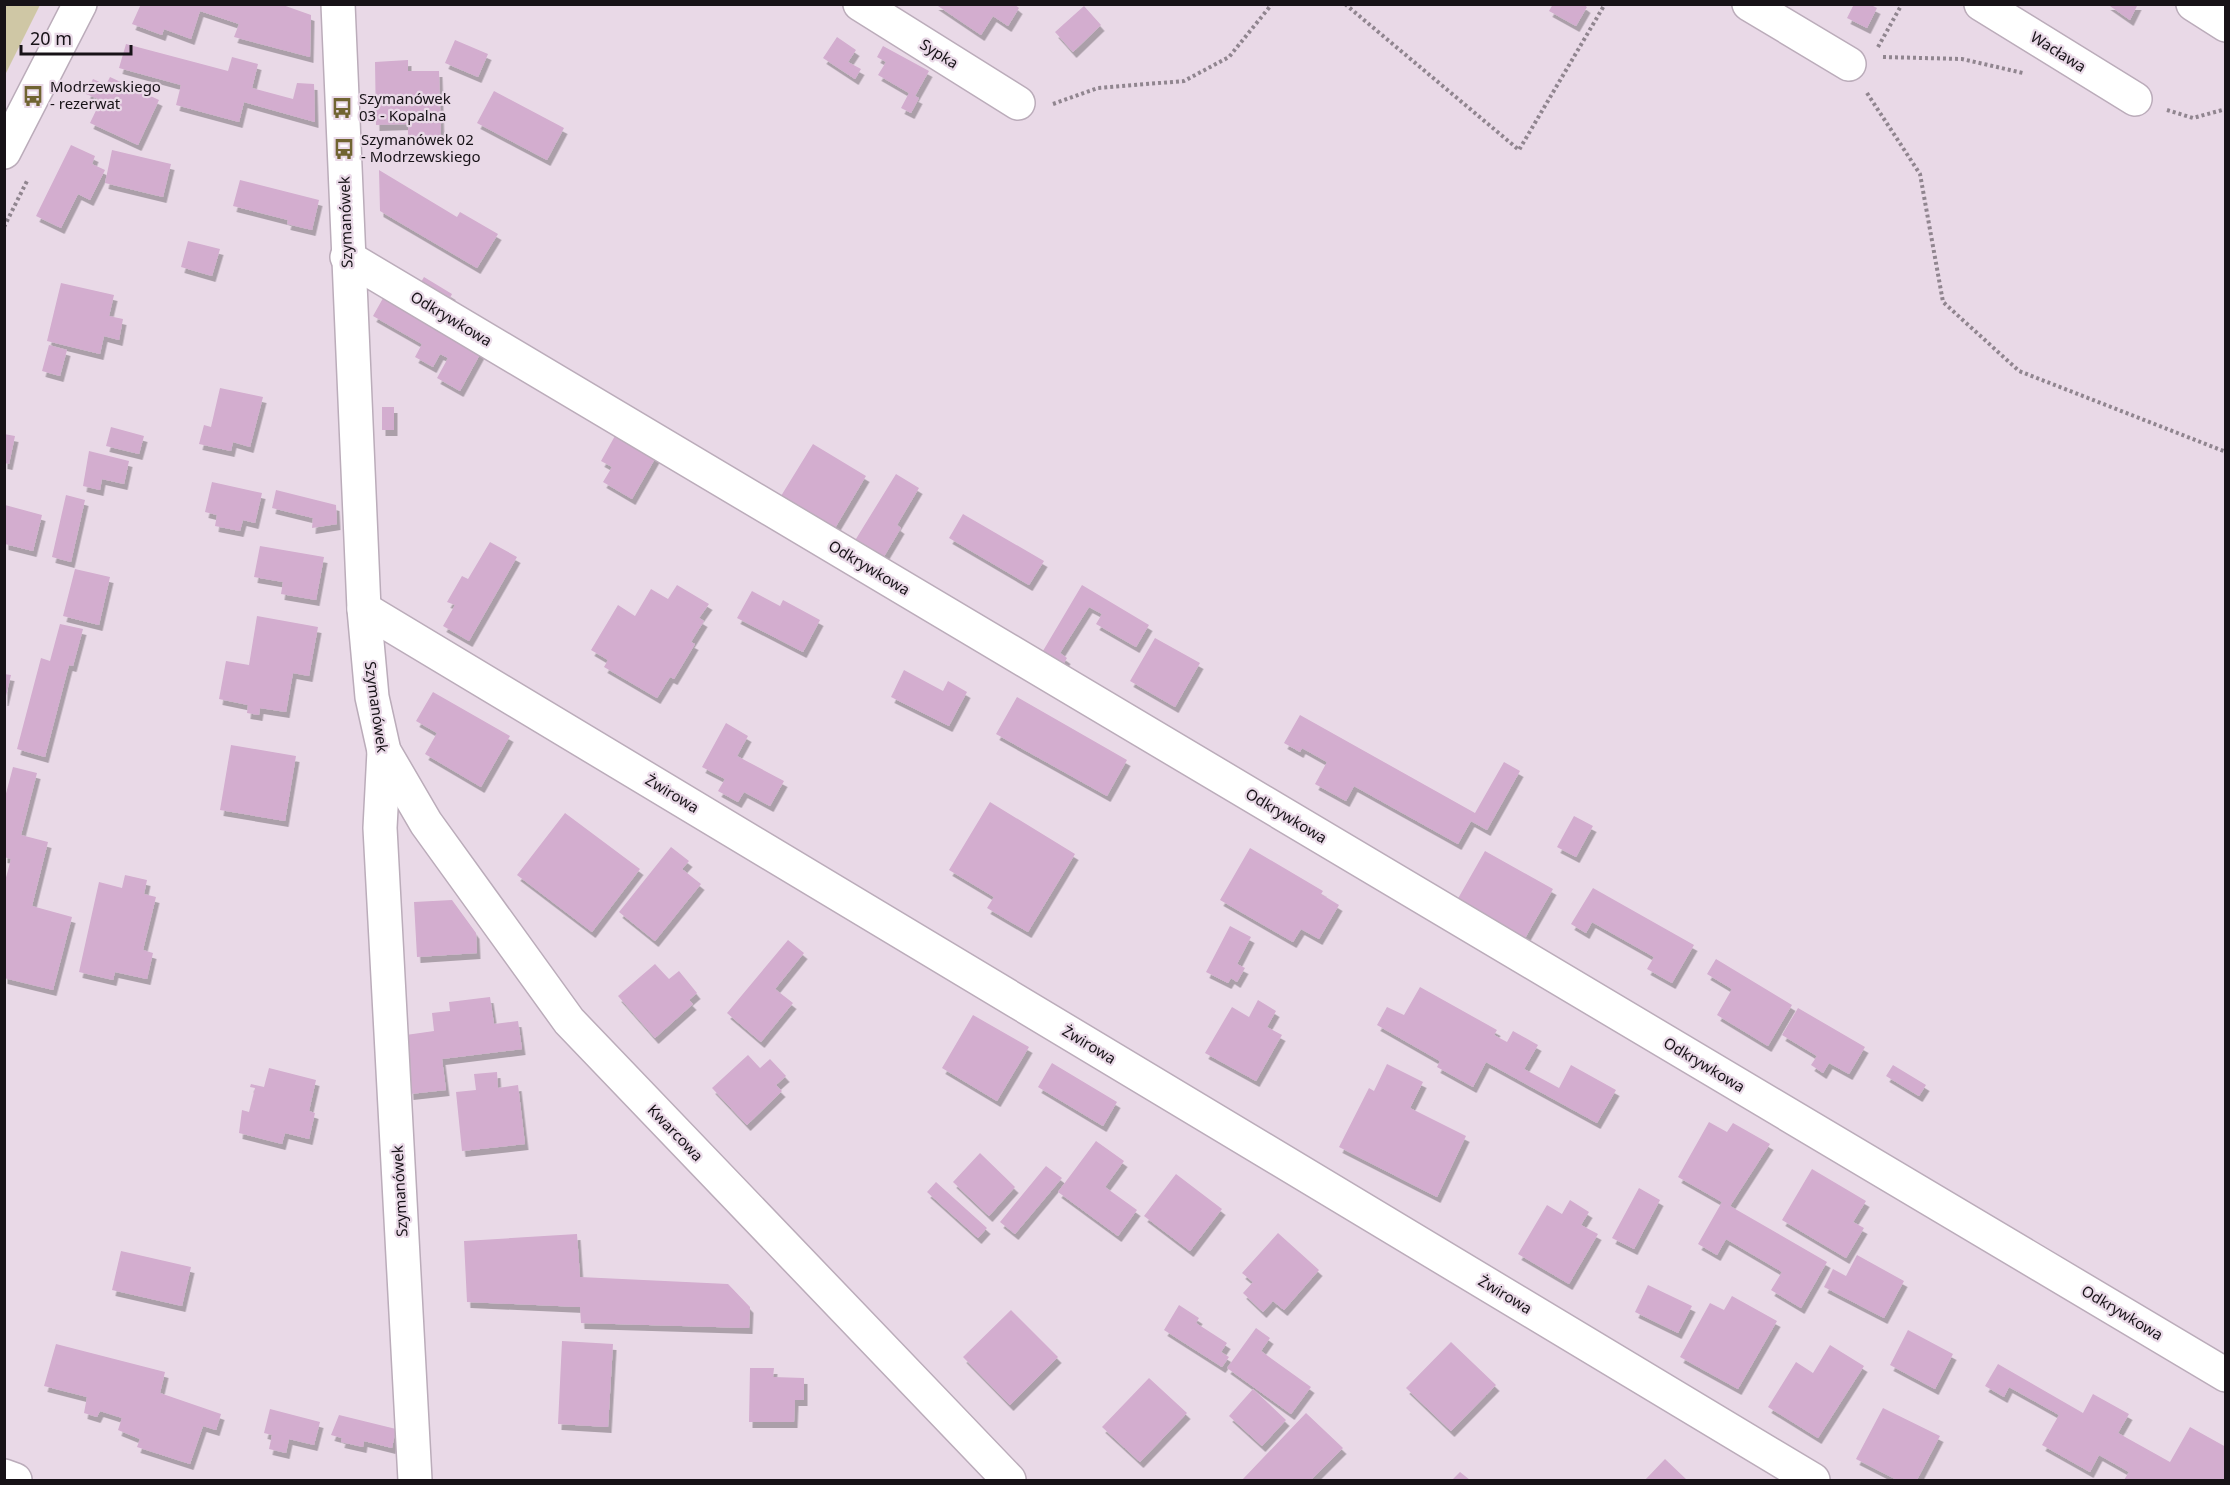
<svg xmlns="http://www.w3.org/2000/svg" width="2230" height="1485" viewBox="0 0 2230 1485" font-family="'Noto Sans',sans-serif">
  <style>
    .green { fill: #cfc7a5 }
    .building { fill: #d3adcf; filter: url(#shadow) }
    .lines { fill: none; stroke-linecap: round; stroke-linejoin: round }
    .minor-casing { stroke: #bbacba; stroke-width: 36 }
    .tertiary-casing { stroke: #bbacba; stroke-width: 36 }
    .path { stroke: #90858f; stroke-width: 4; stroke-dasharray: 3 3; stroke-linecap: butt }
    .minor { stroke: #fff; stroke-width: 33 }
    .tertiary { stroke: #fff; stroke-width: 33 }
    .labels { text-anchor: middle; stroke-width: 4.5; stroke-linejoin: round; paint-order: stroke }
    .street-label { font-size: 15px; fill: #171217; stroke: #e9d9e7 }
    .poi-label { font-size: 15px; fill: #171217; stroke: #e9d9e7; text-anchor: start }
  </style>
  <defs>
    <filter id="shadow"><feDropShadow dx="3.5" dy="6" stdDeviation="0" flood-color="#0004"/></filter>
  </defs>
  <rect width="100%" height="100%" fill="#e9d9e7"/>
  <path class="green" d="M5,4l35,1 -35,70 -1,-70z"/>
  <path class="building" d="M141,4h139l31,11 -1,42 -76,-20 5,-13 -39,-13 -9,28 -27,-10 -2,6 -30,-11z
    M935,4h79l5,4 -11,18 -15,-10 -12,19z
    M1553,4h30l4,3 -11,19 -27,-15z
    M1854,4h15l8,4 -10,20 -20,-10z
    M2107,4h31l-8,16z
    M1084,6l17,19 -28,27 -18,-20z
    M837,37l19,13 -8,12 13,7 -6,10 -32,-21z
    M455,40l33,14 -10,23 -33,-14z
    M126,44l102,27 4,-14 26,7 -6,24 41,11 4,-16 17,1 1,38 -71,-20 -5,20 -63,-17 5,-20 -62,-17z
    M883,46l46,25 -14,25 4,2 -8,15 -10,-5 8,-15 -31,-18 8,-13 -9,-5z
    M408,60v11h31l2,67 -33,1v-15l-32,1 -1,-63z
    M110,77l49,23 -21,45 -48,-22 11,-23 -15,-6 7,-15 13,6z
    M494,91l70,37 -17,32 -70,-37z
    M71,145l24,11 -3,8 13,6 -15,30 -12,-6 -17,34 -25,-12z
    M112,150l59,14 -8,33 -58,-14z
    M379,170l78,47 3,-5 38,22 -21,34 -97,-57z
    M240,180l79,20 -7,30 -25,-6 1,-4 -55,-14z
    M188,241l32,8 -8,27 -31,-9z
    M424,277l28,17 -6,12 -29,-17z
    M61,283l53,12 -5,21 14,3 -4,21 -15,-4 -4,18 -53,-13z
    M387,291l97,56 -24,44 -23,-13 11,-20 -8,-4 -7,13 -18,-10 7,-13 -49,-28z
    M49,345l18,5 -7,26 -18,-5z
    M220,388l43,9 -13,50 -17,-5 -2,9 -32,-7 5,-19 7,2z
    M382,407h12v23h-12z
    M111,427l33,9 -5,18 -33,-8z
    M4,434l11,2 -6,28 -5,-1z
    M616,434l40,23 -24,42 -29,-17 9,-15 -11,-6z
    M813,444l53,32 -31,52 -54,-32z
    M89,451l40,10 -5,23 -22,-5 -2,11 -17,-4z
    M896,474l23,14 -22,37 4,3 -22,37 -28,-18z
    M212,482l50,11 -7,30 -12,-3 -3,11 -25,-5 2,-11 -12,-3z
    M276,490l60,15 1,19 -25,4 1,-10 -41,-10z
    M66,495l19,5 -14,62 -19,-5z
    M5,505l37,10 -9,36 -28,-7z
    M963,514l81,47 -15,24 -80,-47z
    M490,542l27,15 -48,84 -26,-15 12,-21 -8,-3 15,-26 6,3z
    M260,546l64,11 -8,43 -35,-6 2,-12 -29,-5z
    M75,569l35,8 -11,48 -36,-9z
    M677,585l32,19 -10,14 5,3 -13,21 4,2 -21,35 -4,-2 -13,21 -53,-31 4,-7 -17,-10 27,-45 17,11 16,-27 17,10z
    M1082,585l67,40 -13,22 -40,-23 6,-10 -13,-7 -29,46 7,5 -9,15 -21,-12z
    M752,591l28,15 3,-6 37,20 -17,32 -66,-34z
    M257,616l61,11 -9,49 -16,-3 -7,39 -26,-4 -1,7 -12,-2 1,-8 -29,-6 7,-38 23,4z
    M60,624l23,5 -10,37 -4,-1 -24,92 -28,-8 24,-91 9,3z
    M1155,638l45,25 -25,44 -45,-26z
    M904,670l39,21 5,-10 19,11 -18,34 -58,-29z
    M4,674l7,1 -6,25h-1z
    M433,692l77,44 -29,51 -56,-33 12,-21 -21,-12z
    M1017,697l110,63 -20,36 -111,-62z
    M1300,715l175,98 29,-51 16,9 -33,59 -16,-9 -13,23 -104,-58 -8,15 -31,-17 12,-22 -25,-14 -2,4 -16,-9z
    M726,723l22,13 -11,20 47,25 -14,25 -26,-14 -6,10 -20,-11 7,-12 -23,-12z
    M231,745l65,11 -11,65 -65,-11z
    M13,767l24,6 -16,62 27,7 -16,64 40,11 -19,73 -49,-12v-93l7,-26 -7,-2v-56z
    M990,802l85,52 -47,78 -41,-24 7,-11 -45,-27z
    M565,813l75,56 -48,63 -75,-57z
    M1574,816l19,10 -17,31 -19,-10z
    M671,847l18,14 -7,8 19,15 -46,57 -36,-29z
    M1250,848l73,43 -2,3 18,11 -20,34 -18,-10 -8,13 -73,-42z
    M1485,851l68,38 -29,51 -68,-38z
    M125,875l22,5 -3,14 12,3 -13,53 10,3 -6,26 -32,-7 -2,8 -34,-8 20,-90 23,6z
    M1593,888l101,57 -22,38 -25,-14 7,-12 -62,-35 -6,11 -15,-9z
    M452,900l24,33 1,20 -60,4 -3,-55z
    M1230,926l21,11 -14,27 8,4 -8,14 -6,-4 -3,5 -22,-11z
    M788,940l16,13 -29,36 18,14 -32,39 -34,-29z
    M1716,959l76,46 -24,41 -51,-31 15,-26 -25,-15z
    M655,964l14,15 10,-8 18,22 -8,7 4,4 -38,34 -37,-42z
    M1420,987l77,43 -3,5 13,7 6,-11 25,14 -14,24 35,19 12,-23 45,25 -19,33 -111,-61 -13,25 -36,-20 3,-6 -63,-36 10,-18 17,8z
    M490,997l4,27 24,-3 4,28 -80,10 4,31 -36,4 -4,-59 28,-4 -2,-18 18,-2 -1,-9z
    M1258,1000l18,11 -9,16 15,8 -26,46 -51,-28 27,-46 17,10z
    M1798,1008l67,39 -16,27 -20,-11 -6,10 -12,-8 6,-9 -35,-21z
    M973,1015l56,32 -32,54 -55,-33z
    M748,1055l12,13 10,-9 16,17 -10,9 6,6 -35,34 -35,-37z
    M1052,1063l65,39 -14,24 -65,-39z
    M1387,1064l36,18 -13,26 56,28 -29,61 -98,-50 30,-59 5,3z
    M1893,1065l33,20 -7,11 -33,-20z
    M269,1068l47,12 -7,31 6,2 -6,26 -24,-6 -3,11 -43,-11 3,-23 7,2 6,-24 -5,-1 1,-3 13,3z
    M497,1072l1,16 20,-3 7,59 -63,7 -6,-59 20,-2 -2,-16z
    M1709,1122l18,10 6,-9 37,21 -40,62 97,56 -26,46 -30,-18 11,-18 -56,-33 -9,16 -19,-11 24,-42 -44,-25z
    M1096,1141l28,20 -19,26 32,23 -19,26 -60,-44z
    M980,1153l35,34 -26,29 -36,-34z
    M1046,1166l16,12 -47,56 -15,-12z
    M1812,1169l54,32 -13,21 11,6 -18,30 -64,-38z
    M1176,1174l46,35 -32,42 -46,-35z
    M936,1182l51,46 -9,10 -51,-46z
    M1639,1188l21,12 -26,49 -22,-11z
    M1570,1200l19,12 -8,13 17,9 -29,50 -51,-30 29,-49 15,9z
    M1278,1233l41,37 -35,40 -11,-9 -10,11 -20,-19 10,-11 -11,-9z
    M577,1234l3,43 148,7 22,23 -1,21 -168,-5 -1,-16 -113,-5 -3,-61z
    M121,1251l70,16 -9,39 -70,-16z
    M1857,1255l47,26 -20,37 -60,-31 9,-18 13,7z
    M1648,1285l44,21 -14,27 -43,-21z
    M1732,1296l45,25 -39,68 -58,-32 30,-54 14,7z
    M1179,1305l20,13 -3,5 31,20 -6,9 8,5 -7,10 -58,-37z
    M1011,1310l47,47 -48,48 -47,-48z
    M1256,1328l14,10 -9,13 50,36 -20,27 -64,-46z
    M1908,1330l45,24 -18,35 -45,-24z
    M562,1341l51,3 -5,83 -50,-3z
    M1451,1342l45,43 -45,46 -45,-43z
    M56,1344l109,28 -5,21 61,21 -5,16 -13,-4 -13,38 -53,-17 3,-8 -22,-9 4,-12 -22,-7 -3,6 -13,-4 3,-16 -43,-11z
    M1830,1345l34,21 -46,72 -50,-31 28,-45 17,11z
    M1998,1364l85,49 10,-19 36,20 -11,19 52,29 20,-35 36,20v33h-102l5,-8 -30,-17 -9,17 -48,-27 17,-30 -50,-28 -5,10 -19,-11z
    M750,1368h24l-1,9 31,1v22h-9l-1,22h-45z
    M1149,1378l38,35 -47,49 -38,-35z
    M1253,1389l33,31 -24,26 -33,-30z
    M1883,1408l57,28 -23,44h-20l-41,-21z
    M270,1409l50,13 -6,23 -25,-6 -3,14 -17,-4 3,-14 -8,-2z
    M1306,1413l37,35 -32,32h-69z
    M339,1415l57,14 -4,19 -28,-7 -1,6 -22,-5 1,-4 -11,-3z
    M1665,1459l22,21h-42z
    M1460,1472l10,8h-18z"/>
  <g class="lines">
    <defs>
      <path id="minor" d="M860,4l158,99
        M1749,4l100,60
        M1981,4l154,95
        M2193,4l33,21
        M347,257l1879,1118
        M364,609l1449,871
        M384,751l-4,77 35,652
        M4,1476l11,4"/>
      <path id="tertiary" d="M338,4l26,605 8,88 12,54 42,72 143,198 440,459
        M4,152l76,-148"/>
    </defs>
    <use href="#minor" class="minor-casing"/>
    <use href="#tertiary" class="tertiary-casing"/>
    <path class="path" d="M1345,4l174,146 86,-146
      M1878,47l24,-43
      M1883,57l79,2 61,14
      M1867,93l53,81 23,128 76,69 207,81
      M1053,104l45,-16 86,-7 45,-24 43,-53
      M2167,110l26,8 33,-9
      M4,227l24,-48"/>
    <use href="#minor" class="minor"/>
    <use href="#tertiary" class="tertiary"/>
  </g>
  <defs>
    <symbol id="bus-bare" viewBox="-9 -9 18 18"><path d="M-5-6H5V4H4V6H2V4H-2V6H-4V4H-5ZM-3.5-4V0h7V-4ZM-3.5 1.2v1.5H-2V1.2ZM2 1.2v1.5H3.5V1.2Z" fill="#706431" stroke="#e9d9e7" stroke-width="2.5" paint-order="stroke"/></symbol>
  </defs>
  <g fill-rule="evenodd">
    <use href="#bus-bare" x="18" y="81" width="30" height="30"/>
    <use href="#bus-bare" x="327" y="93" width="30" height="30"/>
    <use href="#bus-bare" x="329" y="134" width="30" height="30"/>
  </g>
  <g class="labels">
    <g class="street-label">
      <text transform="translate(2058 52) rotate(32)" y="5">Wacława</text>
      <text transform="translate(939 54) rotate(32)" y="5">Sypka</text>
      <text transform="translate(346 222) rotate(-92)" y="5">Szymanówek</text>
      <text transform="translate(451 319) rotate(31)" y="5">Odkrywkowa</text>
      <text transform="translate(869 568) rotate(31)" y="5">Odkrywkowa</text>
      <text transform="translate(376 707) rotate(82)" y="5">Szymanówek</text>
      <text transform="translate(672 794) rotate(31)" y="5">Żwirowa</text>
      <text transform="translate(1286 816) rotate(31)" y="5">Odkrywkowa</text>
      <text transform="translate(1089 1045) rotate(31)" y="5">Żwirowa</text>
      <text transform="translate(1704 1065) rotate(31)" y="5">Odkrywkowa</text>
      <text transform="translate(675 1133) rotate(46)" y="5">Kwarcowa</text>
      <text transform="translate(400 1191) rotate(-93)" y="5">Szymanówek</text>
      <text transform="translate(1505 1295) rotate(31)" y="5">Żwirowa</text>
      <text transform="translate(2122 1313) rotate(31)" y="5">Odkrywkowa</text>
    </g>
    <g class="poi-label">
      <text x="50" y="92">Modrzewskiego<tspan x="50" dy="17">- rezerwat</tspan></text>
      <text x="359" y="104">Szymanówek<tspan x="359" dy="17">03 - Kopalna</tspan></text>
      <text x="361" y="145">Szymanówek 02<tspan x="361" dy="17">- Modrzewskiego</tspan></text>
    </g>
  </g>
  <rect width="2230" height="1485" fill="none" stroke="#171217" stroke-width="12"/>
  <path d="M21 45v9h110v-9" fill="none" stroke="#171217" stroke-width="3"/>
  <text x="30" y="45" font-size="18" fill="#171217" stroke="#e9d9e7" stroke-width="4.5" paint-order="stroke">20 m</text>
</svg>
